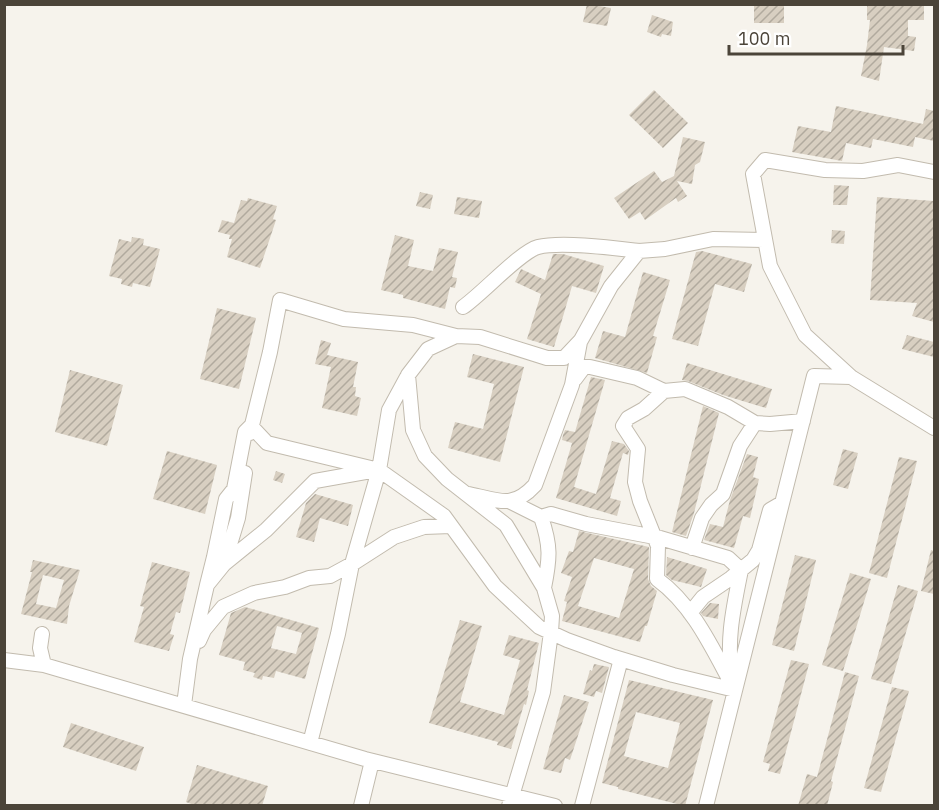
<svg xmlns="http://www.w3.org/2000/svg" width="939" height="810" viewBox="0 0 939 810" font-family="'IBM Plex Sans',sans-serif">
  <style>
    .building { fill: url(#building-hatch); fill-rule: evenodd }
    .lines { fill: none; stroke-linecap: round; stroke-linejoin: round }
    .street-casing { stroke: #c2bbae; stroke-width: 16 }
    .street { stroke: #fff; stroke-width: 14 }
  </style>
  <defs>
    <pattern id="building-hatch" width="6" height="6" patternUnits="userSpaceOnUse" patternTransform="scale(1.5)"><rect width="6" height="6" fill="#d8cfc1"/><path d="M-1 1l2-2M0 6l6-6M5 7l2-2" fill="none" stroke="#b1aa9e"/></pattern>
  </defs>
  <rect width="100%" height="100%" fill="#f6f3ec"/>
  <path class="building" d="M587,4l24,4 -4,18 -24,-4z
    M754,4h30v19h-30z
    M867,4h57v16h-16v16l8,1 -2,14 -30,-4 -5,34 -18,-5 6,-31 3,-25h-3z
    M652,15l21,7 -2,14 -9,-2 -1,3 -14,-5z
    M654,90l34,33 -25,25 -34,-33z
    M836,106l87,18 3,-15 8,2v30l-19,-4 -2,10 -40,-8 -2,9 -25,-5 -4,18 -50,-9 6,-26 33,6z
    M683,137l22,5 -5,20 -5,3 -3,19 -15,-3 10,15 -9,6 -2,-4 -31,22 -5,-8 -11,7 -15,-21 40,-27 8,11 12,-6z
    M834,185l15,1 -2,19h-14z
    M420,192l13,3 -3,14 -14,-3z
    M457,197l25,4 -3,17 -25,-4z
    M877,197l57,4v121l-22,-6 5,-13 -47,-3z
    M248,198l29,8 -4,13 3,1 -16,48 -33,-11 5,-18h-3l1,-4 -12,-3 4,-12 12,3 7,-23 6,1z
    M832,230l13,1 -1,13 -13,-1z
    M395,235l19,5 -6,26 25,5 6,-23 19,4 -6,25 5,1 -2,10 -5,-1 -5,22 -42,-11v-3l-22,-5z
    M132,237l12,2 -1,6 17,4 -10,38 -17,-4 -1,4 -11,-3 1,-5 -13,-3 10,-37 12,3z
    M702,251l50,13 -8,28 -29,-8 -17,62 -26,-7 24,-87z
    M553,254h10l41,12 -8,27 -24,-7 -18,61 -27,-8 14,-45 -26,-12 6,-13 24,11z
    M643,272l27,8 -17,56 4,1 -10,36 -52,-15 8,-27 22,6z
    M217,308l39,10 -17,71 -39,-10z
    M907,335l27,7v15l-32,-8z
    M321,340l10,3 -4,12 31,7 -5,25h3l-1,9 6,2 -4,18 -35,-8 9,-41 -16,-3z
    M473,354l51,13 -24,95 -52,-14 7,-26 28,7 11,-45 -27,-7z
    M687,363l85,26 -6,19 -43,-13 -35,-14 -6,-1z
    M70,370l53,15 -16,61 -52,-14z
    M591,377l14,3 -31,107 22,7 16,-53 12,3 5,7 -1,4 -5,-2 -13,45 11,3 -4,15 -61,-18 16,-55 -10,-3 1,-5 2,-5 10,2z
    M703,406l16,7 -25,100 -8,23 -14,-4z
    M843,449l15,4 -10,36 -15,-4z
    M167,451l50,14 -12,49 -52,-15z
    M747,454l11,3 -5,20 6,2 -9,39 -7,-2 -9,32 -30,-8 6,-16 13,3 7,-27z
    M899,457l18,4 -30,117 -18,-5z
    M276,471l9,3 -3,9 -9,-3z
    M315,494l38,11 -5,21 -28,-8 -6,24 -18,-5 10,-34z
    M579,531l70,16 -1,32 3,7 6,5 -10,35h-2l-5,16 -78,-21 5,-19 -3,-1 8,-24 -11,-4 8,-22 4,1zM594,558l40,11 -15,49 -41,-12z
    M931,550l3,1v43l-13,-3z
    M795,555l21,5 -22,91 -22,-6z
    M667,557l40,12 -6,18 -29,-7 -6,-5z
    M33,560l47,10 -11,36 -2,18 -46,-10 11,-42h-2zM43,575l21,5 -8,28 -20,-4z
    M152,562l38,10 -10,41 -4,-1 -6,22 4,1 -5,16 -35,-9 10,-35 -4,-1z
    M850,573l21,6 -28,92 -21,-6z
    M898,585l20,6 -27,93 -20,-5z
    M710,603l9,1 -1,15 -15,-3 -2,-3z
    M245,607l74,21 -14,51 -29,-8 -2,7 -11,-2 -1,4 -9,-3 2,-4 -12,-3 2,-8 -26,-7 12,-42zM277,626l25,7 -6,21 -25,-6z
    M460,620l22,6 -22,76 44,13 16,-55 -17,-5 6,-20 30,8 -12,47 2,1 -3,14 -2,-1 -13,45 -14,-4 1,-3 -69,-19z
    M791,660l18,4 -29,110 -12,-3 2,-7 -7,-2z
    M594,664l15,3 -7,26 -6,-2 -2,6 -11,-3 7,-24 2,1z
    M845,672l14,4 -28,105 2,1 -6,24h-29l9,-32 10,3z
    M629,680l84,20 -28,106 -67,-17v-2l-16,-4zM636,712l44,11 -12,45 -44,-12z
    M892,687l17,4 -28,101 -17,-4z
    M564,695l25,7 -19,58 -5,-2 -4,15 -18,-4z
    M71,723l73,24 -8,24 -73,-24z
    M197,765l71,21 -6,20h-65l-11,-4z"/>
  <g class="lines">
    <defs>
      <path id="street" d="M463,307c19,-13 57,-55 75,-60 23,-6 76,1 101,4
        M408,375l5,55 12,26 22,23 59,46 38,63 8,28 -1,16 -8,60 -34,114
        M851,377l-46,-42 -35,-69 -17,-92 12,-14 60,10 38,1 35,-6 36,7
        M575,379l9,-12h6l47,11 27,13
        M250,433l20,-81 10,-52 64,19 69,6 43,11 24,1 67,21h17l17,-18 30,-54 28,-35 26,-2 48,-10 52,1
        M469,494c30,6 43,16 66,-9l37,-100 8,-43
        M511,502l30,15c10,29 9,41 3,71
        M541,517l10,-3 35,10 74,14 68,20 13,12c-7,35 -16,74 -8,109
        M692,548l10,-30 9,-13 12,-11 17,-48 15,-23
        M224,564l42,-34 49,-49 56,-10
        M207,585l7,-28 12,-58 8,-10 11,-57 6,-6 16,17 112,27 65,46 51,70 44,41 28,13 47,17 59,18 62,15c-22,-40 -41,-84 -78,-111l1,-33 -18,-45 -5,-19 3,-33 -15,-23 5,-8 16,-9 20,-18 21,-2 43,18 27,16 15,1 33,-3
        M690,613l13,-16 28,-19 22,-18 6,-10 11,-40 12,-7
        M42,634l-2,14 4,17
        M199,641l5,-11 19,-23 31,-14 31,-6 24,-9 21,-2 22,-12 42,-27 30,-10 27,-1
        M4,660l40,5 321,94 190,47
        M184,705l6,-46 17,-74 17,-21 14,-46 7,-45
        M310,743l28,-109 14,-70 27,-94 10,-60 19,-35 20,-26 28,-13
        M361,806l11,-45
        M582,806l39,-147
        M706,806l108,-430 37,1 83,51"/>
    </defs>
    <use href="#street" class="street-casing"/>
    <use href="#street" class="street"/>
  </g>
  <rect width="939" height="810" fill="none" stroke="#4b4439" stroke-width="12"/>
  <path d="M729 45v9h174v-9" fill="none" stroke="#4b4439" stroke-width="3"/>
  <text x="738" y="45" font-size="18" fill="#4b4439" stroke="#ffffff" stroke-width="4.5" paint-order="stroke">100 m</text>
</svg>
